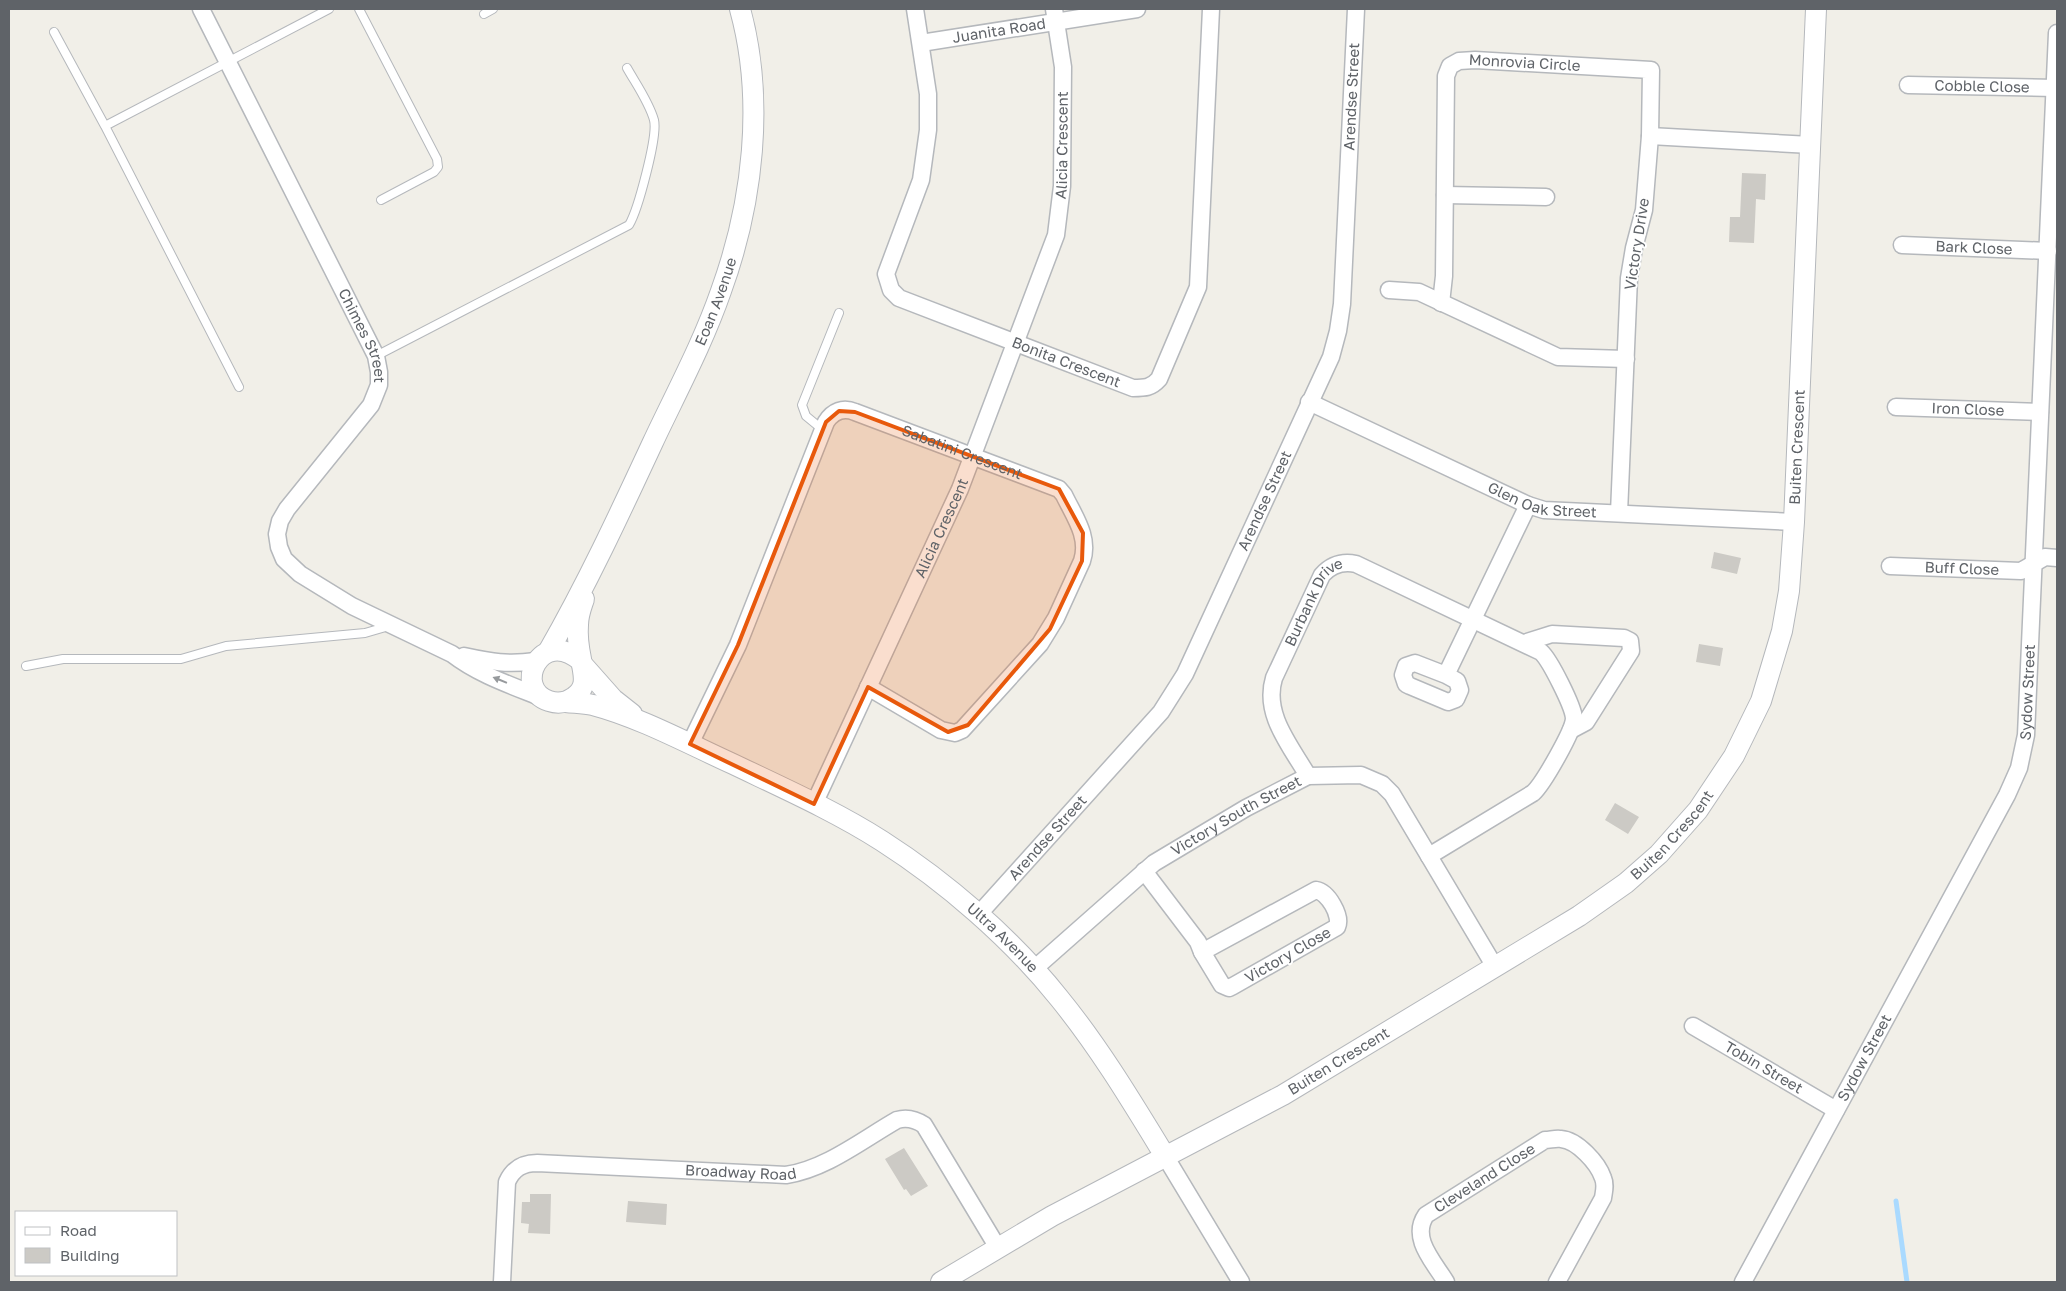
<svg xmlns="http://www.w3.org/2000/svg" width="2066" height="1291" viewBox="0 0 2066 1291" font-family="'Golos Text',sans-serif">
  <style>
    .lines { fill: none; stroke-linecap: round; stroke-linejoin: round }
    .stream { stroke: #aadaff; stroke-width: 5 }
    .building { fill: #cccac5 }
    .service-casing { stroke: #b5b8bc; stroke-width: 10 }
    .minor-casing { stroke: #b5b8bc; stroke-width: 19 }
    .tertiary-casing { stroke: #b5b8bc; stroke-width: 22 }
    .service { stroke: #fff; stroke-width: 8 }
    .minor { stroke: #fff; stroke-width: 16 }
    .tertiary { stroke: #fff; stroke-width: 20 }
    .oneway { fill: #979a9d }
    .marked { fill: #e8590c; fill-opacity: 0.2; stroke: #e8590c; stroke-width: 4; stroke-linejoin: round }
    .labels { text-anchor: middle; stroke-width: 4; stroke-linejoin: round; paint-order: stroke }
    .street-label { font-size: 15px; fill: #5f6368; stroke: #fff }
  </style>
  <rect width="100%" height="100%" fill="#f1efe8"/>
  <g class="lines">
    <path class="stream" d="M1896,1201l11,81"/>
  </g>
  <path class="building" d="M1742,173l24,1 -1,26 -9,-1 -2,44 -25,-1 1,-25h10z
    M1714,552l27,6 -4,16 -26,-6z
    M1699,644l24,4 -3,18 -24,-4z
    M1615,803l24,14 -11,17 -23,-14z
    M904,1148l24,38 -17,10 -5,-7 -2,1 -19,-31z
    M530,1194h21l-1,40 -22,-1 1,-9 -8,-1 1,-21h8z
    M628,1201l39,3 -1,21 -40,-3z"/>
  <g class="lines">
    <defs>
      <path id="service" d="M359,9l78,150 1,8 -4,5 -53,28
        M484,14l9,-5
        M54,32l51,94 134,261
        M105,126l224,-117
        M376,356l253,-131c9,-15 29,-89 25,-105 -5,-18 -18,-36 -27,-52
        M823,430l-17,-14 -4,-11 37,-92
        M26,666l37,-7h118l45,-13 139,-13 24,-7"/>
      <g id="minor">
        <path id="s1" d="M201,9l175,347 3,16v13l-8,20 -84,104 -7,12 -3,13 2,13 5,12 16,15 52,32 100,48c27,21 61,32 93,45"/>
        <path id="s2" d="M915,9l13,85v36l-7,50 -35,94 5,16 8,8 234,90c12,0 18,0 26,-9l39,-92 13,-278"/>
        <path id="s3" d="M921,43l216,-34"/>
        <path id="s4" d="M1908,85l147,3"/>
        <path d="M1650,136l161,9"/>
        <path d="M1445,195l101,2"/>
        <path id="s5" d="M1902,245l146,6"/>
        <path d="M1389,290l30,2 139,65 68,2"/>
        <path id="s6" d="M1441,303l3,-27 2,-200 4,-10 9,-5 16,-1 176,10 -1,66 -6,74 -10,38 -5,30 -10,235"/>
        <path id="s7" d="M1309,402l219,103 16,5 250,12"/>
        <path id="s8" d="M1896,407l144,5"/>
        <path id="s9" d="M1890,566l131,5 24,-14 12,1"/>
        <path d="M1524,643l28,-9 72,4 6,3 1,10 -45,71 -15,8"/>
        <path d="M464,656c28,6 43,9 72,5"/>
        <path d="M1446,675l11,6 3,9 -4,9 -8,3 -38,-16 -4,-2 -3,-9 3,-9 9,-3 31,12 82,-170"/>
        <path id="s10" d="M690,744l48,-99 88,-223c7,-11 17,-15 29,-10l204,77 5,6c10,21 26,42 18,66l-26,57 -16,26 -78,86 -7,3 -14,-3 -73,-43"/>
        <path id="s11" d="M1308,776c-18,-31 -45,-62 -34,-98l48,-103c9,-10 20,-14 34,-11l185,88c9,8 32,54 33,66 0,12 -31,66 -41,75l-104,63"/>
        <path id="s12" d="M814,804l146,-315 96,-254 6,-49 1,-119 -9,-58"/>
        <path d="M1144,871l54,71 4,10"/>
        <path d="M1316,890c12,2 26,26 21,37l-104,59 -4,2 -7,-3 -20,-33z"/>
        <path id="s13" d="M978,915l183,-203 24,-38 146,-317 7,-26 4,-27 14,-295"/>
        <path id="s14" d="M1034,969l120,-106 92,-55 62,-32 53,-1 21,9 10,10 103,173"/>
        <path id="s15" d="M1693,1026l143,84"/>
        <path d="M1165,1156l76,126"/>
        <path id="s16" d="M502,1282l5,-100c6,-13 15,-19 30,-19l249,12c40,-6 76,-35 111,-55 10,-3 18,-1 27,5l74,123"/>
        <path id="s17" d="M1446,1282c-12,-20 -36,-44 -20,-67l119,-75c5,0 11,-2 16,-1 16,1 37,24 42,39 3,7 1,13 0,20l-46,84"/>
        <path id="s18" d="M1743,1282l264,-487 12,-27 7,-33 31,-702"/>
      </g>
      <g id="tertiary">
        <path id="s19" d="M548,652c39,-68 72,-139 105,-210 23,-49 50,-99 68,-151 32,-88 44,-191 19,-282"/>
        <path d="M581,661c-41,-35 -69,28 -32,40 9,3 17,2 25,-4 15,-10 9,-24 7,-38 -2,-10 -4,-23 -3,-34 0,-10 3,-17 6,-26"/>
        <path d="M582,664l31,35 19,15"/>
        <path id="s20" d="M566,702c9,1 18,1 27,3 46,12 96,39 140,59 50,24 102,47 149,77 64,41 129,97 177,157 40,49 73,104 106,158"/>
        <path id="s21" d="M941,1282l111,-66 231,-121 296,-179 47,-33 33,-29 39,-44 36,-54 27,-55 21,-70 7,-40 5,-69 22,-513"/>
      </g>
    </defs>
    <use href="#service" class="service-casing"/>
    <use href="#minor" class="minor-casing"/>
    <use href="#tertiary" class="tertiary-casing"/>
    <use href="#service" class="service"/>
    <use href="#minor" class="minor"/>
    <use href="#tertiary" class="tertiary"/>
  </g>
  <defs><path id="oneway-solid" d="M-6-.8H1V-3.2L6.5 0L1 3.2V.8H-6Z" transform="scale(1.25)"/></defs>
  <use class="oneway" href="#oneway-solid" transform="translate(500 680) rotate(-158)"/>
  <path class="marked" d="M839,411l16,1 204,77 24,44 -1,28 -32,68 -82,96 -20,7 -80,-45 -54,117 -124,-60 48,-99 88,-223z"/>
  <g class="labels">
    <g class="street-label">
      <text dy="5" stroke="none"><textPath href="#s3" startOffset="79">Juanita Road</textPath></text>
      <text dy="5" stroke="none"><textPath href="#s6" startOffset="314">Monrovia Circle</textPath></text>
      <text dy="5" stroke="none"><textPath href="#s4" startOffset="74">Cobble Close</textPath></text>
      <text dy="5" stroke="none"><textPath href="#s13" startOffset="929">Arendse Street</textPath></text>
      <text dy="5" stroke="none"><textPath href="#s12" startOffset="709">Alicia Crescent</textPath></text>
      <text transform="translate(1637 244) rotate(-81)" y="5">Victory Drive</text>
      <text dy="5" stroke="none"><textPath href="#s5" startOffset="72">Bark Close</textPath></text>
      <text dy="5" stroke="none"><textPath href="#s19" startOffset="389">Eoan Avenue</textPath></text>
      <text dy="5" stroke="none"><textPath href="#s1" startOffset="365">Chimes Street</textPath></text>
      <text dy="5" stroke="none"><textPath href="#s2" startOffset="480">Bonita Crescent</textPath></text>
      <text dy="5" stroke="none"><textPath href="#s8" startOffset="72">Iron Close</textPath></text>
      <text dy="5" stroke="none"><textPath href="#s21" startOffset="1280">Buiten Crescent</textPath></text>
      <text dy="5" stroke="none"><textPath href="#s10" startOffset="498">Sabatini Crescent</textPath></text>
      <text dy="5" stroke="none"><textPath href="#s7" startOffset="255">Glen Oak Street</textPath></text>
      <text dy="5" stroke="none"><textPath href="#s13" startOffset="509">Arendse Street</textPath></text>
      <text dy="5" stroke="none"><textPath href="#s12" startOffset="304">Alicia Crescent</textPath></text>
      <text dy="5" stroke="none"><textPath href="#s9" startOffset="72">Buff Close</textPath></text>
      <text dy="5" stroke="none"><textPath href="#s11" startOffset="194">Burbank Drive</textPath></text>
      <text dy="5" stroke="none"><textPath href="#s18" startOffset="660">Sydow Street</textPath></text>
      <text dy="5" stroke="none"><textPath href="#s14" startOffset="255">Victory South Street</textPath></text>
      <text dy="5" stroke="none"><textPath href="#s21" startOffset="860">Buiten Crescent</textPath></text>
      <text dy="5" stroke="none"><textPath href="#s13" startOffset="104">Arendse Street</textPath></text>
      <text dy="5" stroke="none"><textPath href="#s20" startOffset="502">Ultra Avenue</textPath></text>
      <text transform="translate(1288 955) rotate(-30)" y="5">Victory Close</text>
      <text dy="5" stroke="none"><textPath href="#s18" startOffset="255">Sydow Street</textPath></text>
      <text dy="5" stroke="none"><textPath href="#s21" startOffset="455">Buiten Crescent</textPath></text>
      <text dy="5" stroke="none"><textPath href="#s15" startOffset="82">Tobin Street</textPath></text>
      <text dy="5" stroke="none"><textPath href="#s16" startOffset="342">Broadway Road</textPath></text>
      <text dy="5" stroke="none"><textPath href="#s17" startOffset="144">Cleveland Close</textPath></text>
    </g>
  </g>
  <rect width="2066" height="1291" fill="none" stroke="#5f6368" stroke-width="20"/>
  <rect x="15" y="1211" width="162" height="65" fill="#ffffff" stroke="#bfc1c3"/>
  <rect x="25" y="1227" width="25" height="8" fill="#ffffff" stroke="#bfc1c3"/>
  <text x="60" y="1236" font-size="15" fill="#5f6368">Road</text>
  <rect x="25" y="1248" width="25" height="15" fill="#cccac5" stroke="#bfc1c3"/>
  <text x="60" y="1261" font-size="15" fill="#5f6368">Building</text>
</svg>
